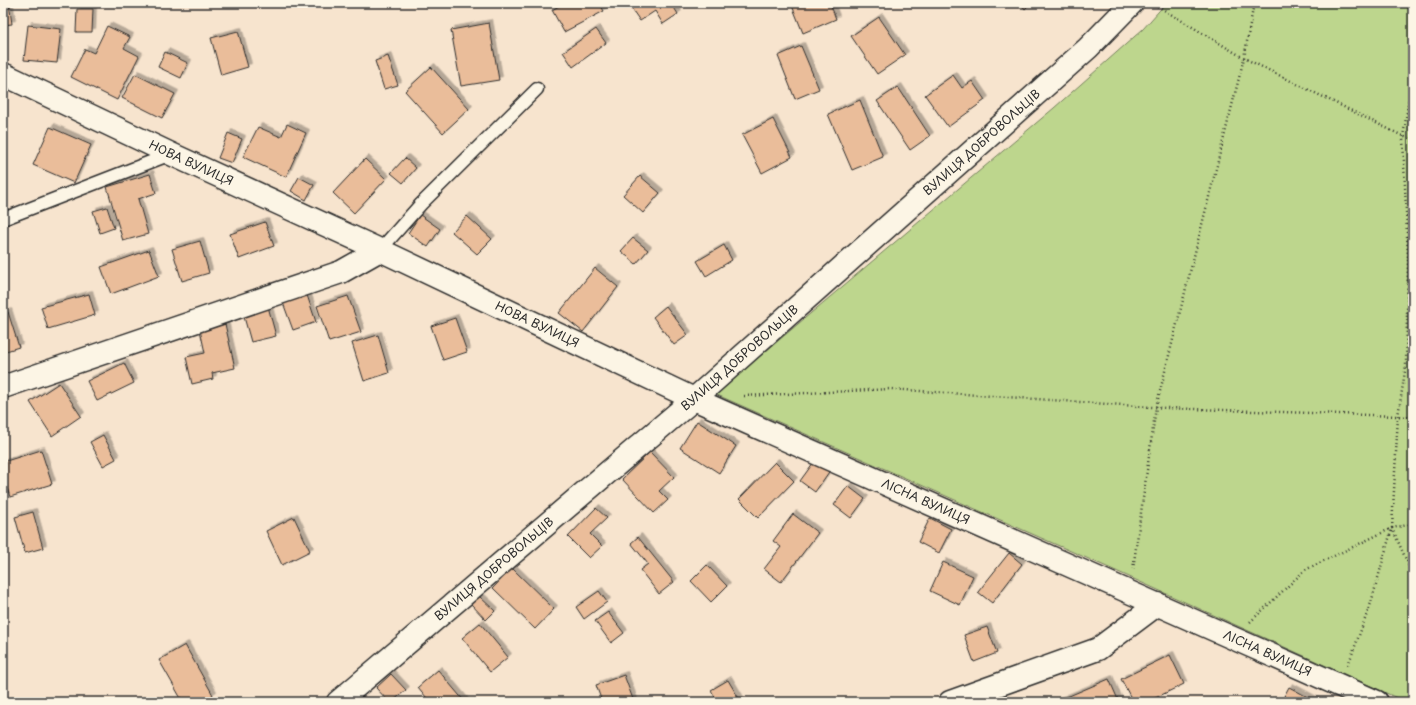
<svg xmlns="http://www.w3.org/2000/svg" width="1416" height="705" viewBox="0 0 1416 705" font-family="'Playpen Sans',sans-serif">
  <style>
    .green { fill: #bdd68d; stroke: #74805c }
    .building { fill: #eabd9a; stroke: #2b2b2b; filter: url(#shadow) }
    .lines { fill: none; stroke-linecap: round; stroke-linejoin: round }
    .lane-casing { stroke: #2b2b2b; stroke-width: 15 }
    .street-casing { stroke: #2b2b2b; stroke-width: 25 }
    .path { stroke: #2b2b2b; stroke-width: 2.5; stroke-dasharray: 1 3; stroke-linecap: butt }
    .lane { stroke: #fcf5e5; stroke-width: 12 }
    .street { stroke: #fcf5e5; stroke-width: 22 }
    .labels { text-anchor: middle; stroke-width: 3; stroke-linejoin: round; paint-order: stroke }
    .street-label { font-size: 12px; fill: #2b2b2b; stroke: #fcf5e5 }
  </style>
  <defs>
    <filter id="shadow"><feDropShadow dx="3.5" dy="-3.5" stdDeviation="0" flood-color="#0004"/></filter>
  </defs>
  <rect width="100%" height="100%" fill="#f7e4ce"/>
  <filter id="ink" filterUnits="userSpaceOnUse"><feTurbulence type="fractalNoise" baseFrequency=".025" numOctaves="2"/><feDisplacementMap in="SourceGraphic" scale="8" xChannelSelector="R" yChannelSelector="G"/><feConvolveMatrix kernelMatrix="1 2 1 2 8 2 1 2 1" color-interpolation-filters="sRGB"/></filter>
  <g filter="url(#ink)">
    <path class="green" d="M1166,3h247v699h-7l-290,-131 -401,-177 339,-286 89,-79z"/>
    <path class="building" d="M3,3h6l3,21 -9,1z
      M564,3h35l5,8 -40,21 -12,-22z
      M632,3h39l7,11 -15,10 -8,-13 -15,10 -11,-16z
      M791,3h39l6,16 -33,14z
      M1020,3h11l-6,6z
      M77,9h16l-1,23h-16z
      M879,17l26,38 -28,19 -26,-38z
      M489,23l10,57 -38,6 -10,-56z
      M28,25l33,4 -4,34 -33,-3z
      M107,26l23,11 -6,11 15,8 -22,44 -46,-23 14,-28 9,4z
      M596,29l10,14 -33,24 -10,-15z
      M238,31l10,36 -27,8 -10,-37z
      M801,46l18,43 -24,10 -17,-43z
      M165,52l23,11 -7,15 -23,-11z
      M388,56l10,29 -14,4 -9,-28z
      M431,67l38,42 -26,24 -38,-42z
      M135,74l40,20 -13,24 -40,-20z
      M953,75l9,13 10,-7 13,19 -37,27 -23,-32z
      M898,87l32,49 -20,14 -33,-49z
      M860,100l23,57 -31,13 -24,-56z
      M773,119l19,38 -30,16 -20,-38z
      M287,124l19,9 -20,44 -43,-20 15,-30 23,10z
      M50,127l41,18 -17,38 -41,-18z
      M228,133l14,6 -10,24 -14,-5z
      M405,158l11,10 -13,15 -12,-10z
      M365,159l21,20 -32,34 -21,-20z
      M150,174l6,19 -18,6 10,35 -25,7 -16,-54z
      M640,176l20,17 -17,20 -20,-18z
      M299,177l15,8 -8,15 -15,-9z
      M107,207l7,21 -14,5 -7,-22z
      M420,215l20,14 -12,18 -20,-14z
      M467,216l25,23 -15,15 -25,-22z
      M265,222l9,24 -35,13 -9,-25z
      M633,238l15,12 -12,14 -15,-13z
      M200,241l9,32 -27,8 -10,-32z
      M724,245l8,15 -26,16 -9,-15z
      M149,250l10,26 -48,18 -10,-27z
      M595,268l23,19 -35,45 -24,-19z
      M306,292l10,30 -23,8 -11,-30z
      M89,294l6,21 -47,14 -7,-22z
      M348,296l13,36 -32,10 -12,-36z
      M266,299l10,37 -25,6 -10,-36z
      M666,306l22,29 -14,10 -21,-28z
      M8,312l11,35 -16,5v-38z
      M455,318l12,34 -24,8 -12,-34z
      M225,324l10,44 -23,5 1,6 -21,5 -6,-27 19,-4 -5,-23z
      M378,335l11,38 -25,8 -12,-38z
      M124,363l10,20 -37,18 -10,-20z
      M59,383l22,33 -29,20 -22,-34z
      M697,421l39,25 -17,27 -39,-25z
      M103,435l13,24 -13,7 -13,-24z
      M41,450l11,34 -42,13 -7,-22v-13z
      M650,452l24,25 -15,14 9,9 -14,13 -32,-34z
      M816,459l15,10 -16,23 -15,-11z
      M775,462l19,19 -36,37 -19,-19z
      M848,486l17,13 -14,19 -17,-13z
      M596,508l11,10 -17,16 12,12 -13,12 -21,-21z
      M33,512l10,36 -18,5 -10,-36z
      M793,514l25,19 -37,49 -17,-13 17,-22 -8,-6z
      M294,517l16,34 -28,14 -16,-34z
      M930,518l21,11 -12,24 -21,-11z
      M638,537l36,45 -15,12 -19,-24 8,-6 -17,-21z
      M1009,553l13,11 -30,39 -14,-11z
      M943,562l30,14 -13,29 -30,-14z
      M707,565l20,21 -16,16 -20,-21z
      M512,568l42,41 -19,20 -42,-41z
      M599,591l8,11 -23,17 -8,-12z
      M479,596l16,15 -9,9 -15,-16z
      M608,612l16,21 -13,10 -16,-22z
      M480,623l28,34 -18,15 -28,-34z
      M987,627l10,26 -23,9 -10,-27z
      M185,645l28,50 -12,7h-18l-24,-42z
      M1170,655l14,29 -37,18h-14l-12,-23z
      M438,670l27,32h-35l-12,-15z
      M391,674l15,16 -14,12h-3l-13,-14z
      M624,675l10,27h-32l-6,-17z
      M1109,679l10,23h-64z
      M728,680l13,22h-30l5,-3 -5,-9z
      M1289,687l28,15h-36z"/>
    <g class="lines">
      <defs>
        <path id="lane" d="M3,219l168,-65
          M380,250l41,-46 116,-115"/>
        <g id="street">
          <path id="s1" d="M3,74l168,80 209,96 314,149 683,303"/>
          <path d="M3,387l338,-115 39,-22"/>
          <path id="s2" d="M338,702l356,-303 394,-351 44,-45"/>
          <path d="M950,702l148,-53 60,-45"/>
        </g>
      </defs>
      <use href="#lane" class="lane-casing"/>
      <use href="#street" class="street-casing"/>
      <path class="path" d="M1154,4l90,54 169,83
        M744,396l147,-7 275,19 232,8 15,2
        M1392,528l21,47
        M1133,569l23,-162 88,-349 10,-55
        M1250,622l55,-52 87,-42 21,-4
        M1348,665l23,-62 21,-75 6,-112 8,-51 2,-106 -5,-122 10,-64"/>
      <use href="#lane" class="lane"/>
      <use href="#street" class="street"/>
    </g>
  </g>
  <g class="labels">
    <g class="street-label">
      <text dy="4" stroke="none"><textPath href="#s2" startOffset="853">ВУЛИЦЯ ДОБРОВОЛЬЦІВ</textPath></text>
      <text dy="4" stroke="none"><textPath href="#s1" startOffset="208">НОВА ВУЛИЦЯ</textPath></text>
      <text dy="4" stroke="none"><textPath href="#s1" startOffset="590">НОВА ВУЛИЦЯ</textPath></text>
      <text dy="4" stroke="none"><textPath href="#s2" startOffset="529">ВУЛИЦЯ ДОБРОВОЛЬЦІВ</textPath></text>
      <text dy="4" stroke="none"><textPath href="#s1" startOffset="1017">ЛІСНА ВУЛИЦЯ</textPath></text>
      <text dy="4" stroke="none"><textPath href="#s2" startOffset="205">ВУЛИЦЯ ДОБРОВОЛЬЦІВ</textPath></text>
      <text dy="4" stroke="none"><textPath href="#s1" startOffset="1391">ЛІСНА ВУЛИЦЯ</textPath></text>
    </g>
  </g>
  <rect width="1416" height="705" fill="none" stroke="#fcf5e5" stroke-width="16"/>
  <rect x="8" y="8" width="1400" height="689" fill="none" stroke="#2b2b2b" stroke-width="1.5" filter="url(#ink)"/>
</svg>
